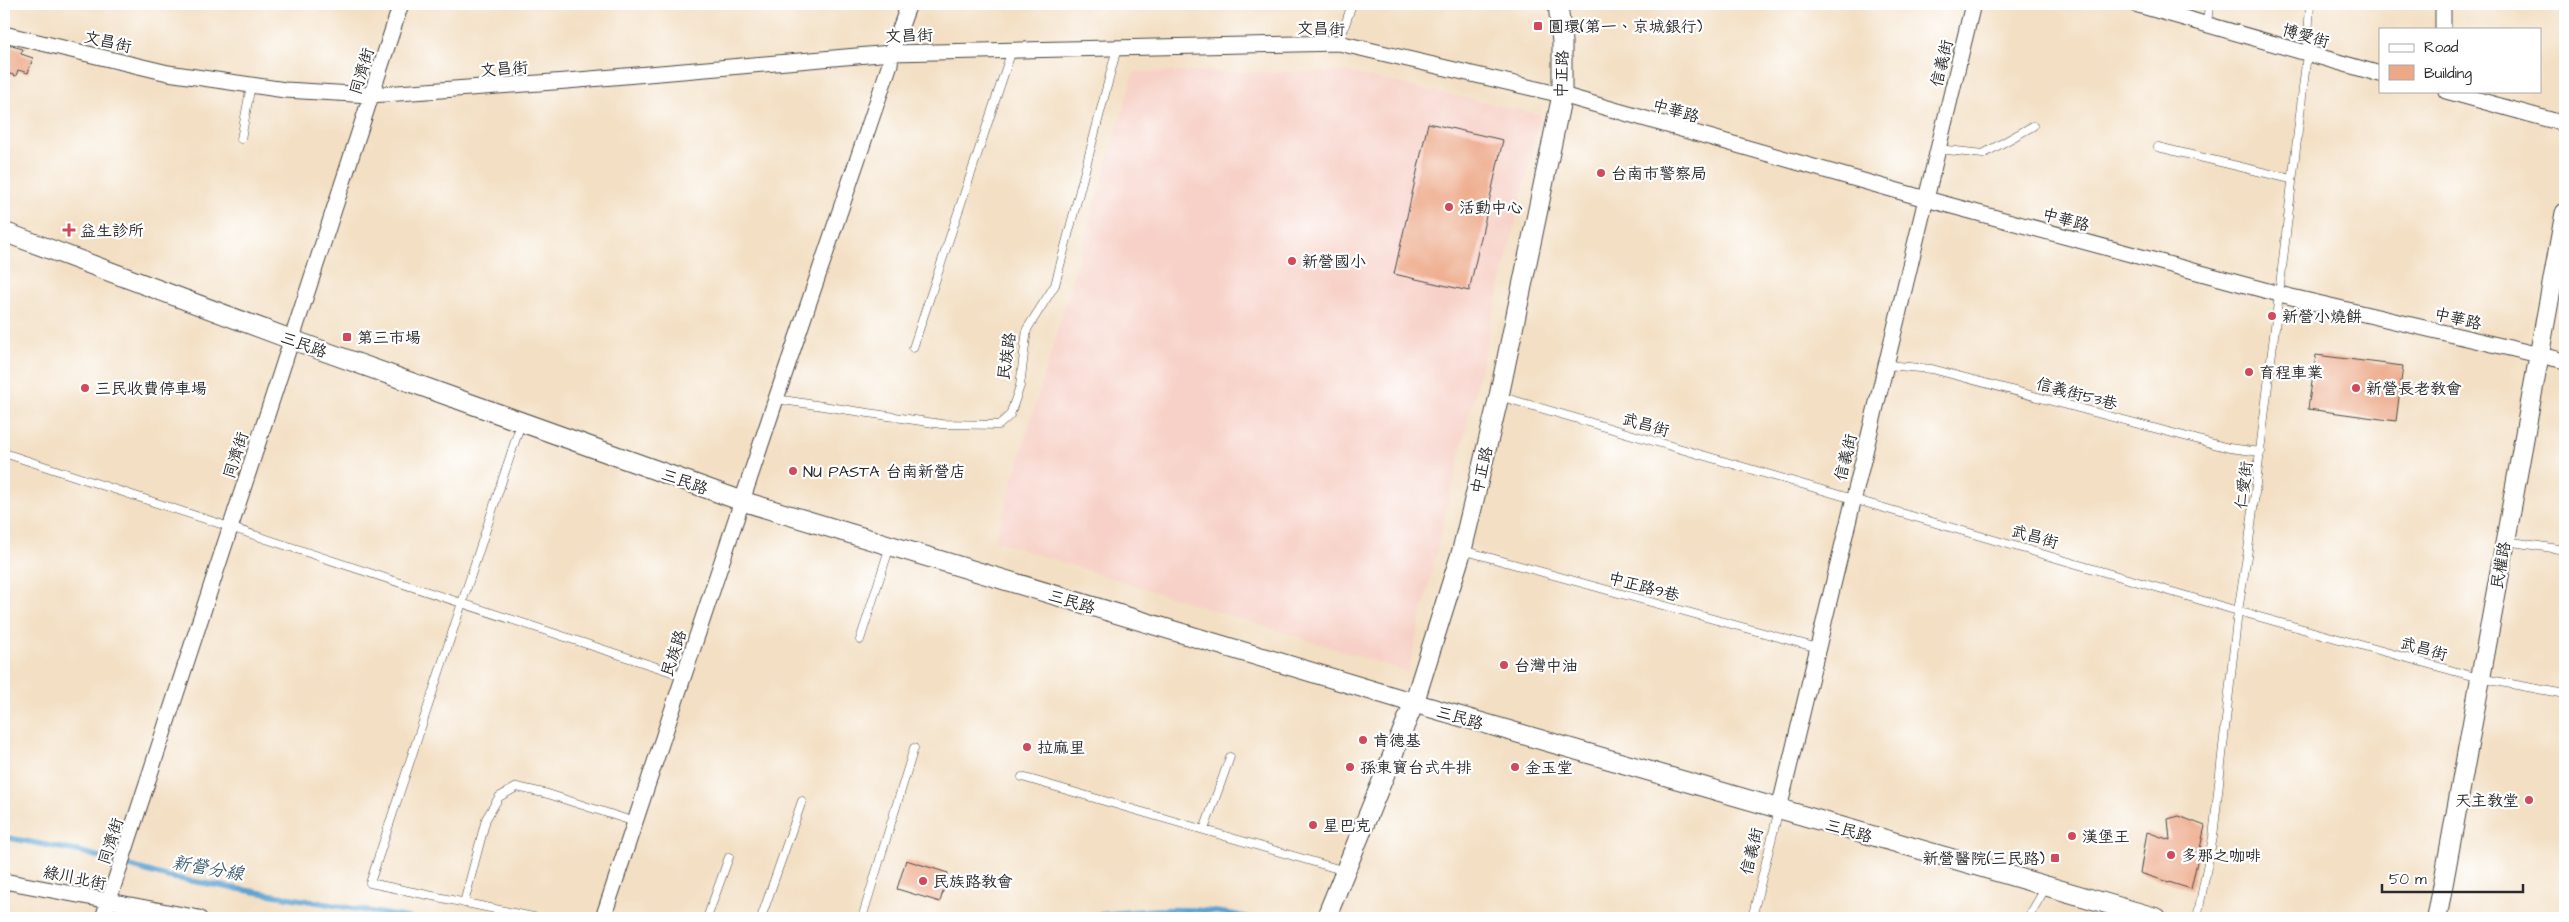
<svg xmlns="http://www.w3.org/2000/svg" width="2569" height="922" viewBox="0 0 2569 922" font-family="'Architects Daughter','LXGW WenKai TC',sans-serif">
  <style>
    .built { fill: #f7d1c7 }
    .lines { fill: none; stroke-linecap: round; stroke-linejoin: round }
    .stream { stroke: #5ba3d2; stroke-width: 5.5 }
    .building { fill: #eda887 }
    .service-casing { stroke: #494642; stroke-width: 9 }
    .minor-casing { stroke: #494642; stroke-width: 17 }
    .tertiary-casing { stroke: #494642; stroke-width: 21 }
    .service { stroke: #fff; stroke-width: 8 }
    .minor { stroke: #fff; stroke-width: 15 }
    .tertiary { stroke: #fff; stroke-width: 19 }
    .poi-dot { fill: #d1495b; stroke: #fff; stroke-width: 2 }
    .labels { text-anchor: middle; stroke-width: 4.5; stroke-linejoin: round; paint-order: stroke }
    .poi-label { font-size: 16px; fill: #2b2b2b; stroke: #fff; text-anchor: start }
    .street-label { font-size: 16px; fill: #2b2b2b; stroke: #fff }
    .water-label { font-size: 18px; font-style: italic; fill: #416176; stroke: #fff }
  </style>
  <rect width="100%" height="100%" fill="#fff"/>
  <filter id="ink" filterUnits="userSpaceOnUse"><feTurbulence type="fractalNoise" baseFrequency=".02" numOctaves="2"/><feDisplacementMap in="SourceGraphic" scale="10" xChannelSelector="R" yChannelSelector="G"/><feConvolveMatrix kernelMatrix="1 2 1 2 8 2 1 2 1" color-interpolation-filters="sRGB"/></filter>
  <filter id="wash" filterUnits="userSpaceOnUse"><feTurbulence type="fractalNoise" baseFrequency=".0096" numOctaves="4" result="noise"/><feDisplacementMap in="SourceGraphic" scale="20" xChannelSelector="R" yChannelSelector="G"/><feGaussianBlur stdDeviation="1.12" result="paint"/><feColorMatrix in="noise" values="0 0 0 0 0 0 0 0 0 0 0 0 0 0 0 0 0 1.4 0 .05"/><feComposite in="paint" operator="in"/></filter>
  <g filter="url(#wash)">
    <rect width="100%" height="100%" fill="#f3dfc3"/>
    <path class="built" d="M1134,72h213l194,43 -133,557 -413,-131z"/>
    <g class="lines">
      <path class="stream" d="M4,837l78,15 86,25 241,41
        M1073,918c58,-7 118,-15 176,0"/>
    </g>
    <g id="blocks">
      <path class="building" d="M4,44l19,5 -2,5 12,4 -5,15 -10,-3 -2,6 -12,-4z
        M1428,123l75,17 -34,151 -75,-17z
        M2316,355l87,11 -7,55 -88,-12z
        M2179,816l26,10 -14,63 -51,-16 7,-41 23,8 -2,-21z
        M906,860l42,13 -8,29 -43,-13z"/>
    </g>
  </g>
  <g filter="url(#ink)">
    <use href="#blocks" fill-opacity="0" stroke="#494642" stroke-width="1"/>
    <g class="lines">
      <defs>
        <path id="service" d="M2207,25l2,-21
          M1339,43l13,-39
          M241,139l10,-54
          M2158,147l133,32
          M1938,149l45,5 50,-28
          M913,348l99,-298
          M1886,365l46,4 297,79 32,4
          M1499,396l739,215 241,67 86,16
          M776,399l165,25 58,1 11,-10 10,-29 7,-57 28,-44 62,-237
          M521,423l-151,460 168,35
          M4,453l680,223
          M2506,541l59,9
          M1462,550l356,98
          M860,640l30,-94
          M1022,777l323,94
          M1204,830l26,-73
          M464,903l22,-84 13,-22 18,-10 31,7 87,28
          M707,918l22,-61
          M761,918l41,-117
          M862,918l52,-170
          M1752,918l27,-109
          M2028,918l18,-31
          M2197,918l16,-81 25,-226 10,-61 31,-256 28,-240 3,-50"/>
        <path id="minor" d="M2135,4l245,70
          M2443,29v-25
          M4,34l164,39 117,17 85,5 197,-14 324,-28 448,-10 223,52 364,104 353,95 286,67
          M2446,91l119,33
          M1779,809l194,-805
          M4,881l195,37
          M103,918l298,-914
          M603,918l173,-519 114,-335 1,-11 18,-49"/>
        <path id="tertiary" d="M4,232l286,107 452,162 672,202 743,215
          M1326,918l88,-215 48,-153 37,-154 63,-301v-53l-4,-38
          M2437,918l128,-705"/>
      </defs>
      <use href="#service" class="service-casing"/>
      <use href="#minor" class="minor-casing"/>
      <use href="#tertiary" class="tertiary-casing"/>
      <use href="#service" class="service"/>
      <use href="#minor" class="minor"/>
      <use href="#tertiary" class="tertiary"/>
    </g>
  </g>
  <g class="poi-dot">
    <rect x="1533" y="21" width="10" height="10" rx="2.5"/>
    <circle cx="1601" cy="173" r="5"/>
    <circle cx="1449" cy="207" r="5"/>
    <path d="M66.5 222.5h5v5h5v5h-5v5h-5v-5h-5v-5h5z"/>
    <circle cx="1292" cy="261" r="5"/>
    <circle cx="2272" cy="316" r="5"/>
    <rect x="342" y="332" width="10" height="10" rx="2.5"/>
    <circle cx="2249" cy="372" r="5"/>
    <circle cx="85" cy="388" r="5"/>
    <circle cx="2356" cy="388" r="5"/>
    <circle cx="793" cy="471" r="5"/>
    <circle cx="1504" cy="665" r="5"/>
    <circle cx="1363" cy="740" r="5"/>
    <circle cx="1027" cy="747" r="5"/>
    <circle cx="1350" cy="767" r="5"/>
    <circle cx="1515" cy="767" r="5"/>
    <circle cx="2529" cy="800" r="5"/>
    <circle cx="1313" cy="825" r="5"/>
    <circle cx="2072" cy="836" r="5"/>
    <circle cx="2171" cy="855" r="5"/>
    <rect x="2050" y="853" width="10" height="10" rx="2.5"/>
    <circle cx="923" cy="881" r="5"/>
  </g>
  <g class="labels">
    <g class="poi-label">
      <text x="1548" y="32">圓環(第一、京城銀行)</text>
      <text x="1611" y="179">台南市警察局</text>
      <text x="1459" y="213">活動中心</text>
      <text x="80" y="236">益生診所</text>
      <text x="1302" y="267">新營國小</text>
      <text x="2282" y="322">新營小燒餅</text>
      <text x="357" y="343">第三市場</text>
      <text x="2259" y="378">育程車業</text>
      <text x="95" y="394">三民收費停車場</text>
      <text x="2366" y="394">新營長老教會</text>
      <text x="803" y="477">NU PASTA 台南新營店</text>
      <text x="1514" y="671">台灣中油</text>
      <text x="1373" y="746">肯德基</text>
      <text x="1037" y="753">拉麻里</text>
      <text x="1360" y="773">孫東寶台式牛排</text>
      <text x="1525" y="773">金玉堂</text>
      <text x="2519" y="806" text-anchor="end">天主教堂</text>
      <text x="1323" y="831">星巴克</text>
      <text x="2082" y="842">漢堡王</text>
      <text x="2181" y="861">多那之咖啡</text>
      <text x="2045" y="864" text-anchor="end">新營醫院(三民路)</text>
      <text x="933" y="887">民族路教會</text>
    </g>
    <g class="street-label">
      <text transform="translate(1321 28) rotate(2)" y="6">文昌街</text>
      <text transform="translate(909 35) rotate(-2)" y="6">文昌街</text>
      <text transform="translate(2306 35) rotate(16)" y="6">博愛街</text>
      <text transform="translate(108 41) rotate(13)" y="6">文昌街</text>
      <text transform="translate(1941 63) rotate(-76)" y="6">信義街</text>
      <text transform="translate(504 68) rotate(-4)" y="6">文昌街</text>
      <text transform="translate(361 71) rotate(-73)" y="6">同濟街</text>
      <text transform="translate(1561 74) rotate(-88)" y="6">中正路</text>
      <text transform="translate(1676 110) rotate(16)" y="6">中華路</text>
      <text transform="translate(2066 219) rotate(15)" y="6">中華路</text>
      <text transform="translate(2458 318) rotate(13)" y="6">中華路</text>
      <text transform="translate(304 344) rotate(20)" y="6">三民路</text>
      <text transform="translate(1006 356) rotate(-82)" y="6">民族路</text>
      <text transform="translate(2077 393) rotate(15)" y="6">信義街53巷</text>
      <text transform="translate(1646 424) rotate(16)" y="6">武昌街</text>
      <text transform="translate(235 455) rotate(-72)" y="6">同濟街</text>
      <text transform="translate(1845 457) rotate(-76)" y="6">信義街</text>
      <text transform="translate(1481 470) rotate(-77)" y="6">中正路</text>
      <text transform="translate(685 481) rotate(19)" y="6">三民路</text>
      <text transform="translate(2243 485) rotate(-83)" y="6">仁愛街</text>
      <text transform="translate(2035 536) rotate(16)" y="6">武昌街</text>
      <text transform="translate(2500 565) rotate(-80)" y="6">民權路</text>
      <text transform="translate(1644 586) rotate(15)" y="6">中正路9巷</text>
      <text transform="translate(1072 601) rotate(17)" y="6">三民路</text>
      <text transform="translate(2424 648) rotate(16)" y="6">武昌街</text>
      <text transform="translate(673 653) rotate(-72)" y="6">民族路</text>
      <text transform="translate(1460 717) rotate(16)" y="6">三民路</text>
      <text transform="translate(1849 830) rotate(16)" y="6">三民路</text>
      <text transform="translate(110 841) rotate(-72)" y="6">同濟街</text>
      <text transform="translate(1751 851) rotate(-76)" y="6">信義街</text>
      <text transform="translate(75 877) rotate(11)" y="6">綠川北街</text>
    </g>
    <g class="water-label">
      <text transform="translate(208 868) rotate(10)" y="6">新營分線</text>
    </g>
  </g>
  <rect width="2569" height="922" fill="none" stroke="#fff" stroke-width="20"/>
  <rect x="2379" y="28" width="162" height="65" fill="#ffffff" stroke="#aaaaaa"/>
  <rect x="2389" y="44" width="25" height="8" fill="#ffffff" stroke="#aaaaaa"/>
  <text x="2424" y="52" font-size="15" fill="#2b2b2b">Road</text>
  <rect x="2389" y="65" width="25" height="15" fill="#eda887" stroke="#aaaaaa"/>
  <text x="2424" y="78" font-size="15" fill="#2b2b2b">Building</text>
  <path d="M2382 884v8h141v-8" fill="none" stroke="#2b2b2b" stroke-width="2.5"/>
  <text x="2389" y="884" font-size="15" fill="#2b2b2b" stroke="#ffffff" stroke-width="4" paint-order="stroke">50 m</text>
</svg>
